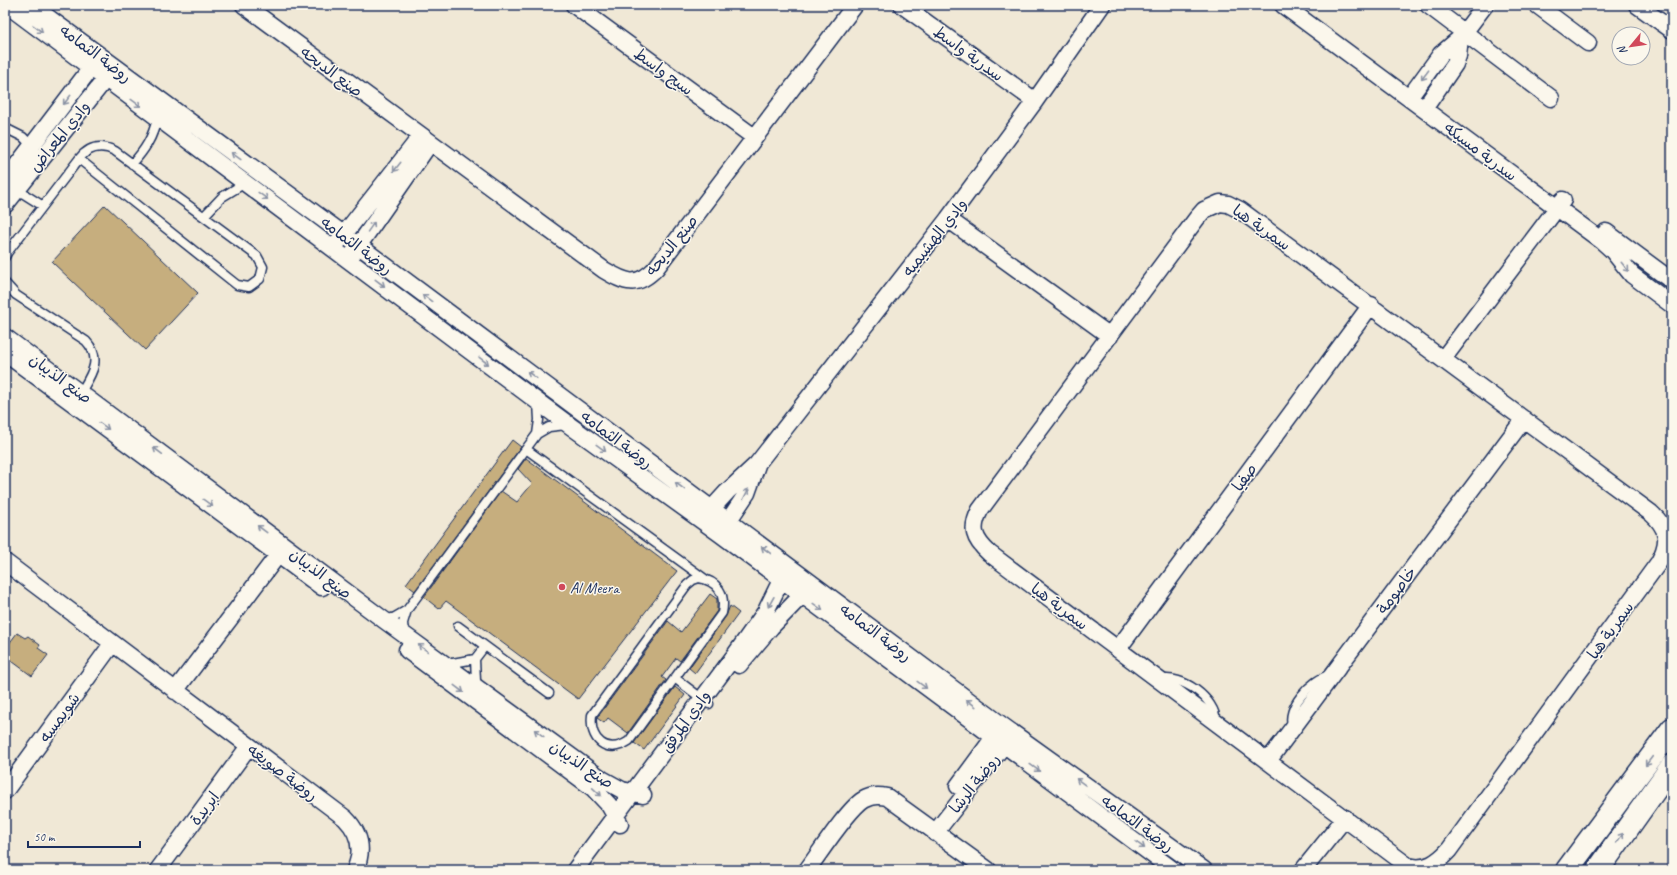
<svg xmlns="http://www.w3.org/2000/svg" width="1677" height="875" viewBox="0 0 1677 875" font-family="Caveat,'Playpen Sans Arabic',sans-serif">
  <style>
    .building { fill: #c6ae7e; stroke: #1b2f5e }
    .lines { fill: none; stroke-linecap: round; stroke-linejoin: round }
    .service-casing { stroke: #1b2f5e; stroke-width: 11 }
    .minor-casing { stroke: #1b2f5e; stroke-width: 19 }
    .secondary-casing { stroke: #1b2f5e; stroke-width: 25 }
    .service { stroke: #fbf7ec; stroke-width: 8 }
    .minor { stroke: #fbf7ec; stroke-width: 16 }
    .secondary { stroke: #fbf7ec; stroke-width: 22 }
    .oneway { stroke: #8b93a5 }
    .poi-dot { fill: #d1495b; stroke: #fbf7ec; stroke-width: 1.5 }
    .labels { text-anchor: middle; stroke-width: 3; stroke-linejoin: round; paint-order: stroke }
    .street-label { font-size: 16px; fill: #1b2f5e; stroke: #fbf7ec }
    .poi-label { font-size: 16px; fill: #1b2f5e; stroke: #fbf7ec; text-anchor: start }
  </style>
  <rect width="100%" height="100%" fill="#f0e8d6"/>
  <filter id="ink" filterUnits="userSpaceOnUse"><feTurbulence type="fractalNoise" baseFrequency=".025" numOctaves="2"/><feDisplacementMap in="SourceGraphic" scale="8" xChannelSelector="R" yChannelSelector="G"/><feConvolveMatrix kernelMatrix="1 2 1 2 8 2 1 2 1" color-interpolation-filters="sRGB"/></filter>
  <g filter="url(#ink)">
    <path class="building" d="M105,205l93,88 -53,57 -93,-88z
      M512,440l9,7 -106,144 -9,-7z
      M526,458l151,113 -99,128 -132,-98 -7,8 -15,-12 77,-106 16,11 15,-18 -14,-15z
      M710,594l7,5v12l-37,50 -4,-3 -14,19 4,3 -38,53 -20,-15 -4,5 -7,-5 71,-97 13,11z
      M730,606l9,7 -44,60 -6,-5 37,-52z
      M17,633l8,5 3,-2 12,9 -2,3 10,7 -16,21 -27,-20v-7z
      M675,687l10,8 -41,55 -10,-7z"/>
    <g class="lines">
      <defs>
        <path id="service" d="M5,128l18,9 8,8
          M132,164c13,-14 21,-27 25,-46
          M16,189l27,17
          M204,216l18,-19 23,-14
          M5,257l2,-4 72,-94c10,-13 22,-15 36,-8l142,105 6,11 -3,12 -11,8 -12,-2 -158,-126
          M5,283l11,12 70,46c17,18 5,34 -5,51
          M537,434l2,-14 -1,-17
          M526,449l179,130
          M699,578c19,3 27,16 23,35l-93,128c-23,15 -40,-2 -37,-26l95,-130 6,-5z
          M385,620l10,-3 12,-7
          M458,626l91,67
          M404,633l-1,-10 4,-13 130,-176 12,-7 17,-2
          M475,659l1,22 2,5
          M447,664l28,-5 10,-13
          M676,679l33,25
          M1160,680c22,-6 56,19 56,42
          M1293,727c-9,-18 19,-48 37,-52"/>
        <path id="minor" d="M7,5l562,420 150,108 454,337
          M31,5l312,229 660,492 201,144
          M244,5l360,265c22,13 33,18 52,-2l199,-263
          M574,5l180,132
          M902,5l133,96
          M1283,5l319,236 10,9 20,25 40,30
          M1428,5l123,93
          M1537,5l51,38
          M1637,5l35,25
          M1409,98l32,-44 19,-16 25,-33
          M1424,109l31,-45 3,-8 2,-18
          M5,181l92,-121
          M1220,203l8,1 12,6 411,303c18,16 19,28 8,49l-210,288c-11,12 -23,21 -41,16l-419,-313c-15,-14 -19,-24 -9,-43l217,-292 7,-8z
          M5,205l106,-133
          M948,219l162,117
          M1606,232l66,49
          M338,242l83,-106
          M352,255l78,-112
          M5,337l379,283 218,159 20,11 21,5
          M5,353l317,234
          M1443,359l120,-159
          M705,516l22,-24 30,-28 191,-245 87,-118 67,-96
          M723,529l24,-36 10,-28
          M5,562l340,256c15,15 19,32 10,52
          M1118,649l253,-344
          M407,650l186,138 16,17 11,19
          M739,665l32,-38 37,-38
          M175,691l109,-144
          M1268,761l256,-342
          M958,786l42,-57
          M5,791l107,-147
          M935,833l75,-96
          M158,870l91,-124
          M575,870l157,-211 34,-48 19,-39
          M807,870c12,-16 41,-61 56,-70 8,-5 15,-5 24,-3l101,73
          M1303,870l42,-52"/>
        <path id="secondary" d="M1567,870l105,-141
          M1598,870l74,-104"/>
      </defs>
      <use href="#service" class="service-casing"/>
      <use href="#minor" class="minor-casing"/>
      <use href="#secondary" class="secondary-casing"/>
      <use href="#service" class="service"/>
      <use href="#minor" class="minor"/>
      <use href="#secondary" class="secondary"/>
    </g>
    <defs><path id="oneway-shaft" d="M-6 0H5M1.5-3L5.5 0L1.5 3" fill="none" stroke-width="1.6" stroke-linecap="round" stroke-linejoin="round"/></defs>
    <g class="oneway">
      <use href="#oneway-shaft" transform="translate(38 29) rotate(37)"/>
      <use href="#oneway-shaft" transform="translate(1425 75) rotate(127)"/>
      <use href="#oneway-shaft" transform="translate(67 100) rotate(128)"/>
      <use href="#oneway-shaft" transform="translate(136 103) rotate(36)"/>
      <use href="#oneway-shaft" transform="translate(236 156) rotate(-144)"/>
      <use href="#oneway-shaft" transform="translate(397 167) rotate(129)"/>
      <use href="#oneway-shaft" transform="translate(263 196) rotate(36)"/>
      <use href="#oneway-shaft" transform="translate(371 227) rotate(-55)"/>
      <use href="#oneway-shaft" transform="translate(1625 267) rotate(51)"/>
      <use href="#oneway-shaft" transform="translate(380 283) rotate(37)"/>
      <use href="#oneway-shaft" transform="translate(427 298) rotate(-143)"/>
      <use href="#oneway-shaft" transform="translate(484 361) rotate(37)"/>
      <use href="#oneway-shaft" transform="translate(532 375) rotate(-143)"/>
      <use href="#oneway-shaft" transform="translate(104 426) rotate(36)"/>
      <use href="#oneway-shaft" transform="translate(601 448) rotate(36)"/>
      <use href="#oneway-shaft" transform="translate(158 451) rotate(-143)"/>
      <use href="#oneway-shaft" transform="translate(680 486) rotate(-143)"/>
      <use href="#oneway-shaft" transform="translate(746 494) rotate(-63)"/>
      <use href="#oneway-shaft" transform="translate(208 503) rotate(36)"/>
      <use href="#oneway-shaft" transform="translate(262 529) rotate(-143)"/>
      <use href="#oneway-shaft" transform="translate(766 550) rotate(-143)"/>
      <use href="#oneway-shaft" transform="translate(771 602) rotate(119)"/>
      <use href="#oneway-shaft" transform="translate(818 607) rotate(36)"/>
      <use href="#oneway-shaft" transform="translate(423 648) rotate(-144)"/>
      <use href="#oneway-shaft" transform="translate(922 685) rotate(36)"/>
      <use href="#oneway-shaft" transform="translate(459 689) rotate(37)"/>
      <use href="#oneway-shaft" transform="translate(971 703) rotate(-143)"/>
      <use href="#oneway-shaft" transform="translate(539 733) rotate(-144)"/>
      <use href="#oneway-shaft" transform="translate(1649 761) rotate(127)"/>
      <use href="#oneway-shaft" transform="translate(1035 768) rotate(36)"/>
      <use href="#oneway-shaft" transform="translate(1081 782) rotate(-144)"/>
      <use href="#oneway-shaft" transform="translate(597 792) rotate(43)"/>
      <use href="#oneway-shaft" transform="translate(1620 838) rotate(-54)"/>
      <use href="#oneway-shaft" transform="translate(1140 845) rotate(36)"/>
    </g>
  </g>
  <circle class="poi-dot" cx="562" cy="587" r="4"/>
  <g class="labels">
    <g class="street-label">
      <text transform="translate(96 53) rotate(37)" y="6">روضة الثمامه</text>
      <text transform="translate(969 53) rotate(36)" y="6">سدرية واسط</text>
      <text transform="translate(332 71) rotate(37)" y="6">صنع الديحه</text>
      <text transform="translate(664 71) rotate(36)" y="6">سيج واسط</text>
      <text transform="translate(59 136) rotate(-51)" y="6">وادي المعراض</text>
      <text transform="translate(1481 151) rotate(37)" y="6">سدرية مسيكه</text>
      <text transform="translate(1262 227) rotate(35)" y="6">سمرية هيا</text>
      <text transform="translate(934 237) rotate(-52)" y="6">وادي الهشيميه</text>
      <text transform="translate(357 245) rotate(37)" y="6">روضة الثمامه</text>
      <text transform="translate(671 245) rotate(-51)" y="6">صنع الديحه</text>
      <text transform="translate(61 378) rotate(36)" y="6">صنع الذيبان</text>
      <text transform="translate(617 439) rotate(37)" y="6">روضة الثمامه</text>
      <text transform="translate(1244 477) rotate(-54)" y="6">صفيا</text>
      <text transform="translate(321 573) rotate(37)" y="6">صنع الذيبان</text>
      <text transform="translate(1396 590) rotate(-53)" y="6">خاصومة</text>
      <text transform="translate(1060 606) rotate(37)" y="6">سمرية هيا</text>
      <text transform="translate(1610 630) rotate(-54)" y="6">سمرية هيا</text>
      <text transform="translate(876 632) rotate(37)" y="6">روضة الثمامه</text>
      <text transform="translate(59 717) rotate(-54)" y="6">شويمسه</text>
      <text transform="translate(685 721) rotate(-54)" y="6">وادي المرفق</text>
      <text transform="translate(582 764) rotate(34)" y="6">صنع الذيبان</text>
      <text transform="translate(283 772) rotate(37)" y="6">روضة صويغه</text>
      <text transform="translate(974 783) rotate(-52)" y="6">روضة الرشا</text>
      <text transform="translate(204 808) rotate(-53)" y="6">ابريدة</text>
      <text transform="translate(1138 823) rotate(36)" y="6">روضة الثمامه</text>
    </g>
    <g class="poi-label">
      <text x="570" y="593">Al Meera</text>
    </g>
  </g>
  <rect width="1677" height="875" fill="none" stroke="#fbf7ec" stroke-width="20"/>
  <rect x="10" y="10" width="1657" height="855" fill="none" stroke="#1b2f5e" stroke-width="1.5" filter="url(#ink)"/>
  <g transform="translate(1631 46) rotate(241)"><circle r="19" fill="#fbf7ec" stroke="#a1a7b3"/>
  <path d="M0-3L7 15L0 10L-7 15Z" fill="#d1495b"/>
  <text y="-6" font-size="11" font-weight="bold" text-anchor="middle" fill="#1b2f5e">N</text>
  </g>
  <path d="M28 841v6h112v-6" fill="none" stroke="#1b2f5e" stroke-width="2"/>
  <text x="34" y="841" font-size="12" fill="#1b2f5e" stroke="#fbf7ec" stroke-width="3" paint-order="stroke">50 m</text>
</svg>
